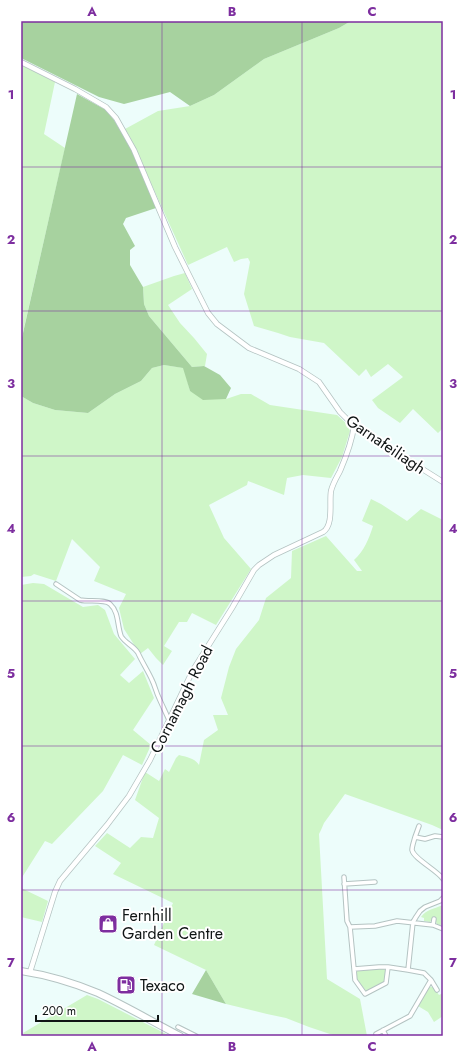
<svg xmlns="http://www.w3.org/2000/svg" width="464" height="1057" viewBox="0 0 464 1057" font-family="Jost,sans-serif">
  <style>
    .green { fill: #cff6c8 }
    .forest { fill: #a7d29f }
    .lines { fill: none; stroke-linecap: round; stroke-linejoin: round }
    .minor-casing { stroke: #b4c3c2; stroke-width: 5.5 }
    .tertiary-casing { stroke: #b4c3c2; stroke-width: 6 }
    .primary-casing { stroke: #b4c3c2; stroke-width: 8 }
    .minor { stroke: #fff; stroke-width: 3.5 }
    .tertiary { stroke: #fff; stroke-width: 4.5 }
    .primary { stroke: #fff; stroke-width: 6 }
    .grid { fill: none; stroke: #7d2e9f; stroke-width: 1; stroke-opacity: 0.55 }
    .labels { text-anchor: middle; stroke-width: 4; stroke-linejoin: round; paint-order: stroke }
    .street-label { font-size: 16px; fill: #0f1414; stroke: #fff }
    .poi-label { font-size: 16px; fill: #0f1414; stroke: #fff; text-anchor: start }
    .neatline { fill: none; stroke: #7d2e9f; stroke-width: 1.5 }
    .grid-label { font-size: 13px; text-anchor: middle; font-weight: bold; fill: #7d2e9f }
  </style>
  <rect width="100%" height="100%" fill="#edfdfb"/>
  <path class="green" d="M351,21h92v407l-5,5 -25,-24 -13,14 -22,-15 -6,-8 31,-23 -15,-13 -17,13 -5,-8 -7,7 -35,-33 -34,-6 -12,-4 -24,-7 -10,-32 6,-32 -2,-4 -7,1 -7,3 -7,-15 -39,18 -58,-128 -5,-8 33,-18 32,-5 24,-11 50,-36 75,-31z
    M21,64l34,18 -11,52 21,14 -44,193z
    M185,273l7,16 -24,16 12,18 14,15 13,16 -2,12 -13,1 -43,-51 -5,-12 -1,-17 31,-11z
    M164,365l20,3 6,23 36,8 15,-5h10l19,11 67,10 10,9 3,7 -8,26 -11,21 -28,-3 -16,3 -3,17 -36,-14 -1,4 -38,20 15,33 27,31 -35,56 -24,-12 -5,9h-8l-15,24 8,5 -9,14 -7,-7 -8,-10 -8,6 -16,-25 -5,-21 7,-14 -32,-13 6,-14 -28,-28 -16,42 -22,-7 -3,2 -10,1v-181l12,7 22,7 33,3 27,-19 26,-13 11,-13z
    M371,499l10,5 26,17 14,-12 22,11v310l-11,-5 -87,-31 -21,29 -3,7 -2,4 8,145 33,20 7,37h-31l-27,-9 -23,-9 -19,-4 -41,-10 -20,-34 -52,-25 19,-42 -60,-29 8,-11 -26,-17 12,-13 23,15 11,-11 12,1 6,-20 -24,-18 10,-28 14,9 6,-12 4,3 7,-14 3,-3c7,2 16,3 20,10l5,-25 14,-10 -5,-15h15l-7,-17 8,-31 7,-18 23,-29 7,-22 25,-20 1,-27 34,-15 31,35h5l-8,-11c10,-9 15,-21 19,-34l-11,-5z
    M33,583l11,1 39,23 15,-2 7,5 9,24 21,25 -15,16 9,8 14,-12 11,27 -21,32 18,15 -9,20 -19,-10 -20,36 -51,53 -7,-3 -24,38v-294z
    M21,888l27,13 -6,21 -21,-5z
    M443,905v21l-6,-2 -1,-2v-3l-3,-1 -3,4 -6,-1v-3l-3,-1c6,-8 13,-8 22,-12z
    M381,968l5,2 -1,11 -1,2 -18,8 -10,-13 1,-7z
    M429,987c5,-1 7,4 10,8l4,-2v23l-9,6 -6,-10 -10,-6z
    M87,995l11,4 72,37h-145l-2,-3z"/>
  <path class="forest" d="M21,21h330l-12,7 -75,31 -50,36 -24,11 -20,-14 -46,12 -25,-7 -78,-39z
    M77,94l29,16 8,10 14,23 14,28 14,37 -30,10 -3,6 12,22 -5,4v15l13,22 1,17 5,12 43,51 12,-1 16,9 11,13 -5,11 -23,1 -13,-9 -7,-23 -19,-3 -12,3 -11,13 -26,13 -27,19 -33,-3 -22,-7 -12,-7v-54z
    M206,970l20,34 -34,-10z"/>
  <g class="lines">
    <defs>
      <path id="minor" d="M56,584l24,16c8,2 25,-1 30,4 9,8 7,21 11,32 4,7 13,10 17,17 4,9 10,18 14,27 3,6 4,12 7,18 3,7 7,15 10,22
        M415,837l4,-11
        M443,837l-8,-1 -10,3 -10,-2c-1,4 -3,9 -3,13 2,9 25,20 31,29
        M344,877l3,44 3,6
        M344,884l31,-2
        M433,925l1,-6
        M388,967h-9l-25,2 1,11 10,14 21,-11 2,-16 20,3
        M354,969l-4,-42 25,-1 22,-5 36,4 10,4
        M431,980l6,10
        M178,1027l18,9
        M383,1030l3,6
        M376,1034l34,-18 21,-36 -7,-7 -16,-3 5,-48 3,-5 4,-6 5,-4 15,-6 3,-3"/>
      <path id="tertiary" d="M21,62l54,27 31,18 10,11 18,32 41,97 33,66 9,11 32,24 50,21 20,13 21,30 14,14 89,56
        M30,972l25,-80 5,-11 47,-56 22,-29 21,-36 43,-90 39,-62 22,-38 5,-5 15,-10 49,-23c11,-7 6,-30 8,-41 2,-8 6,-14 9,-20 6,-14 12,-30 14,-45"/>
      <path id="primary" d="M21,971c26,4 53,12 77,22 28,13 55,29 82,43"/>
    </defs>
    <use href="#minor" class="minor-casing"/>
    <use href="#tertiary" class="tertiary-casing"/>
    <use href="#primary" class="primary-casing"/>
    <use href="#minor" class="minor"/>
    <use href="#tertiary" class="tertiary"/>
    <use href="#primary" class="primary"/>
  </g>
  <path class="grid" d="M162,21v1015M302,21v1015M21,167h422M21,311h422M21,456h422M21,601h422M21,746h422M21,890h422"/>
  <defs>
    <symbol id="shop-square" viewBox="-11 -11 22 22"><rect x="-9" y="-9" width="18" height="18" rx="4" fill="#7d2e9f" stroke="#fff"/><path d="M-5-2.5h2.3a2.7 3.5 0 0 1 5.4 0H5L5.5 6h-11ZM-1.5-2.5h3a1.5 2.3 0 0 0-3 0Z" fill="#fff"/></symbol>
    <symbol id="fuel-square" viewBox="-11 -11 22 22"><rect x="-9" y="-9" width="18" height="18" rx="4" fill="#7d2e9f" stroke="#fff"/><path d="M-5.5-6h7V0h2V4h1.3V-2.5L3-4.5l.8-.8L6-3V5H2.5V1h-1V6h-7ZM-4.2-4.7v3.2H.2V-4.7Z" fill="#fff"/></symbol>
  </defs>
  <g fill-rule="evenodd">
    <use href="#shop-square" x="97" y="913" width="22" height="22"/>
    <use href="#fuel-square" x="115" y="974" width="22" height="22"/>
  </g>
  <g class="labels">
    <g class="street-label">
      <text transform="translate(386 444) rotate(34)" y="6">Garnafeiliagh</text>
      <text transform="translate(181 699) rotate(-63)" y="6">Cornamagh Road</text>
    </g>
    <g class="poi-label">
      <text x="122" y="921">Fernhill<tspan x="122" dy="18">Garden Centre</tspan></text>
      <text x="140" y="991">Texaco</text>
    </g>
  </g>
  <rect width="464" height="1057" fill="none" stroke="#ffffff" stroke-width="44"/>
  <path d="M36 1015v6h122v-6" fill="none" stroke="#0f1414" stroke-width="2"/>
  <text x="42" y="1015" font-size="12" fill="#0f1414" stroke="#ffffff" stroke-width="3" paint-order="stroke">200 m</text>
  <rect x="22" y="22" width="420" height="1013" class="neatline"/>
  <g class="grid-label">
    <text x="92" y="16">A</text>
    <text x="232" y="16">B</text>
    <text x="372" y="16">C</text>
    <text x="11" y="99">1</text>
    <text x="453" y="99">1</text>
    <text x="11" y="244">2</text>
    <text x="453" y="244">2</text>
    <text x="11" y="388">3</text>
    <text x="453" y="388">3</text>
    <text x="11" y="533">4</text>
    <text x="453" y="533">4</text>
    <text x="11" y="678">5</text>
    <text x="453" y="678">5</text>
    <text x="11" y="822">6</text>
    <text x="453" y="822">6</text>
    <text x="11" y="967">7</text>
    <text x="453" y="967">7</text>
    <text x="92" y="1051">A</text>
    <text x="232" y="1051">B</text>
    <text x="372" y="1051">C</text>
  </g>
</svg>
